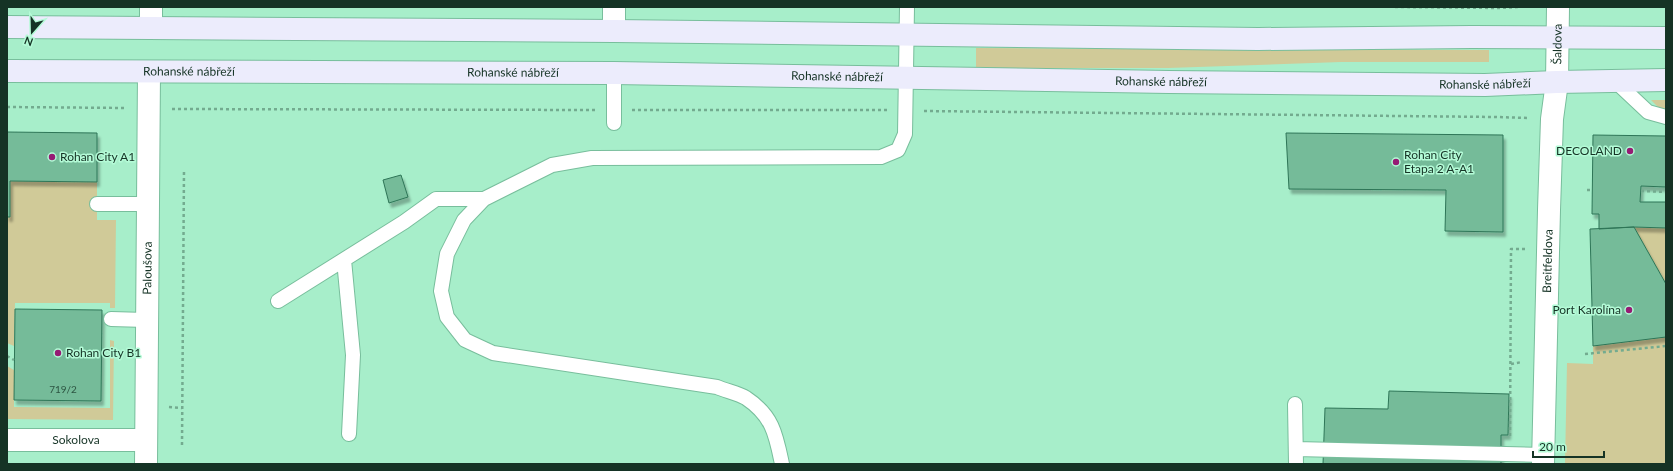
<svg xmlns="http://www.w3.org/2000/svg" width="1673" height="471" viewBox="0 0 1673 471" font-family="Lato,sans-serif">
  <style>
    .green { fill: #d0ca98 }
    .building { fill: #75bb99; stroke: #2e7557; filter: url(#shadow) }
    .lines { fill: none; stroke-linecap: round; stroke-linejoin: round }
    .service-casing { stroke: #78be9c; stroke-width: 16 }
    .minor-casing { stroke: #78be9c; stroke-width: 24 }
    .tertiary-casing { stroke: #78be9c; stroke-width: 24 }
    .secondary-casing { stroke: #78be9c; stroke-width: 24 }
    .path { stroke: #73ab8f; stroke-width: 2.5; stroke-dasharray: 3 3; stroke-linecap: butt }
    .service { stroke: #fff; stroke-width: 14 }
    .minor { stroke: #fff; stroke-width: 22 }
    .tertiary { stroke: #fff; stroke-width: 22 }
    .secondary { stroke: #ececfc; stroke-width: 22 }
    .poi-dot { fill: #961b74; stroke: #b4fbd7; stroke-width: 1.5 }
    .labels { text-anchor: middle; stroke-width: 3; stroke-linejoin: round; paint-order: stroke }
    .number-label { font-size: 10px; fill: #2d5542 }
    .street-label { font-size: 12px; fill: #153325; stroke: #b4fbd7 }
    .poi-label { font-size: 12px; fill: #153325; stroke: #b4fbd7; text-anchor: start }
  </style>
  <defs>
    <filter id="shadow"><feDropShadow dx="2.5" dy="4.5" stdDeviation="1" flood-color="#0004"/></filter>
  </defs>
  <rect width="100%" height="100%" fill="#a7eeca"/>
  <path class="green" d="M976,48l513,2v12h-148l-173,6h-192z
    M1651,100h15v11l-8,-4z
    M10,181l87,1v38h19l-1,88h-5v-5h-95l-1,43 -7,-3v-126h3z
    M1634,227l32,1v56z
    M1666,337v127h-101l2,-101 26,1v-18z
    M110,340l4,1 -1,79 -106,-1v-53l7,4v37l96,1z"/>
  <path class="building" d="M7,132l90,1v49l-87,-1v36h-3z
    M1286,133l217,2v97l-58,-1 1,-41 -157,-1z
    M1593,135l73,1v51l-25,-1 -1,16h26v26l-32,-1 -35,2v-15h-7z
    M401,175l7,22 -19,6 -6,-23z
    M1634,227l32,57v53l-73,9 -3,-117z
    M15,309l87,1 -1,91 -87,-1z
    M1389,391l120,3 -1,41h-7v29h-178l2,-56 63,1z"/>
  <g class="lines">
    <defs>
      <path id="service" d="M614,73v50
        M1615,81l33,31 18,5
        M97,204h51
        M344,260l9,95 -4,79
        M278,301l126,-79 32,-23h48
        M111,319l35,1
        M1295,404l1,60
        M1296,449l247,6
        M782,464c-6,-29 -9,-48 -36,-66 -8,-5 -20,-7 -29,-11l-224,-34 -28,-13 -18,-23 -6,-26 6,-37 17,-34 20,-21 68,-34 40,-7 289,-1 17,-7 7,-16 2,-127"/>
      <g id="minor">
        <path d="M151,7v21"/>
        <path d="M614,7v24"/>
        <path id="s1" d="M7,440h138"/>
        <path id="s2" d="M146,464l3,-391"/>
        <path id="s3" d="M1543,464l6,-254 3,-91 5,-37"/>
      </g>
      <g id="tertiary">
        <path id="s4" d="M1557,82l1,-75"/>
      </g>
      <g id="secondary">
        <path d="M7,27l607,4 644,8 214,-2 194,1"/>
        <path id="s5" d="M7,71l607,2 555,9 316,3 72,-3 109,-2"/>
      </g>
    </defs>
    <use href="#service" class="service-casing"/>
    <use href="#minor" class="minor-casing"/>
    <use href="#tertiary" class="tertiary-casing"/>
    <use href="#secondary" class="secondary-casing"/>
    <path class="path" d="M1395,7l105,1 20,-1
      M7,107l120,1
      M172,109l423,1
      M632,110h255
      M924,111l572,6 33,1
      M1587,190h5
      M1641,191l25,1
      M1585,354l81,-8
      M7,356l7,4
      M1511,364l11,-2
      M169,407l13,1
      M1510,436l1,-187h14
      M182,445l2,-275"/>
    <use href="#service" class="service"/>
    <use href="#minor" class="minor"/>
    <use href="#tertiary" class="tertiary"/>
    <use href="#secondary" class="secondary"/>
  </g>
  <g class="poi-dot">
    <circle cx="1630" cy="151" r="4"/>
    <circle cx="52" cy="157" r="4"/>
    <circle cx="1396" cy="162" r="4"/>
    <circle cx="1629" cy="310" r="4"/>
    <circle cx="58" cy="353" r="4"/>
  </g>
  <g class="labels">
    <g class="number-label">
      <text x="63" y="393">719/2</text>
    </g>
    <g class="street-label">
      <text dy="4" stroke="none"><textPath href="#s4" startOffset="38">Šaldova</textPath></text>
      <text dy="4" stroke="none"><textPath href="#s5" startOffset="182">Rohanské nábřeží</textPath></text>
      <text dy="4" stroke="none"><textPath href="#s5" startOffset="506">Rohanské nábřeží</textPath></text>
      <text dy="4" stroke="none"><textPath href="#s5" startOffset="830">Rohanské nábřeží</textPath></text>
      <text dy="4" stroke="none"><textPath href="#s5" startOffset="1154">Rohanské nábřeží</textPath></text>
      <text dy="4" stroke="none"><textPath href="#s5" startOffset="1478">Rohanské nábřeží</textPath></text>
      <text dy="4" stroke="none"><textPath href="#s3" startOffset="203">Breitfeldova</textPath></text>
      <text dy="4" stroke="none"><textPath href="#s2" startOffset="196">Paloušova</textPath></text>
      <text dy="4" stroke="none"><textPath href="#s1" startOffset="69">Sokolova</textPath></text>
    </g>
    <g class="poi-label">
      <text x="1622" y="155" text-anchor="end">DECOLAND</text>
      <text x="1404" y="159">Rohan City<tspan x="1404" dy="14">Etapa 2 A-A1</tspan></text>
      <text x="60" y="161">Rohan City A1</text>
      <text x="1621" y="314" text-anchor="end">Port Karolína</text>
      <text x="66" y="357">Rohan City B1</text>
    </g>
  </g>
  <rect width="1673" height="471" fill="none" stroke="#153325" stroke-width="16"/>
  <g transform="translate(32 32) rotate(200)" stroke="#b4fbd7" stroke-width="3" paint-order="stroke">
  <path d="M0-3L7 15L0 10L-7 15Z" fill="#153325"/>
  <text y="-6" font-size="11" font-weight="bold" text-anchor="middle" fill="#153325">N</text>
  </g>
  <path d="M1533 451v6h71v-6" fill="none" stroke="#153325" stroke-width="2"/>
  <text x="1539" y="451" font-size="12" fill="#153325" stroke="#b4fbd7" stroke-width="3" paint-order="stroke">20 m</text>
</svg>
